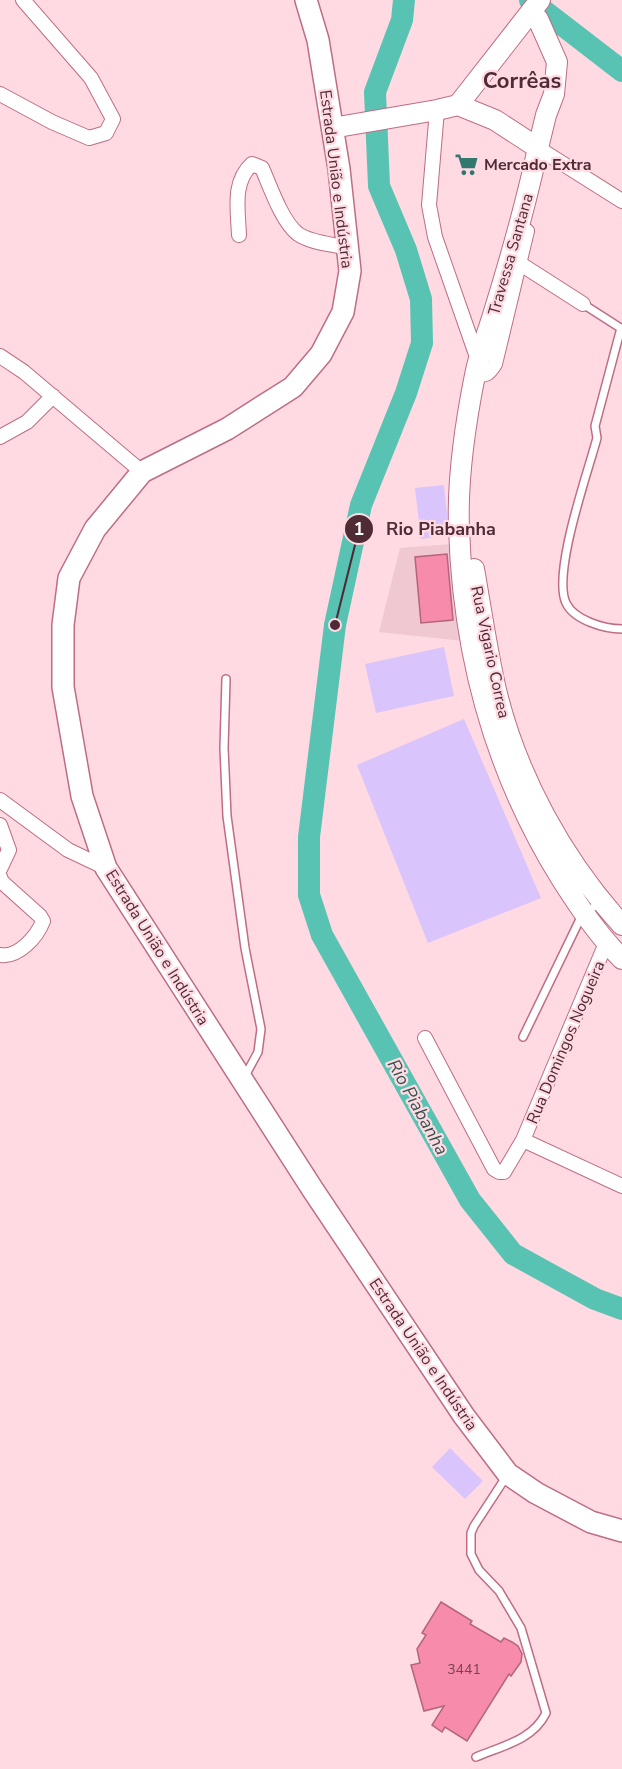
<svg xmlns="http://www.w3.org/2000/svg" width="622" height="1769" viewBox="0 0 622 1769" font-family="'Nunito Sans',sans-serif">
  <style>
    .built { fill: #f0c8d2 }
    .green { fill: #d9c4fb }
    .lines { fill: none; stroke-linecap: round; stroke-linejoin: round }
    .river { stroke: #58c3b3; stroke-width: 22 }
    .building { fill: #f78bab; stroke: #b4647c; stroke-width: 1.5 }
    .lane-casing { stroke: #be6d84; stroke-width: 10 }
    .street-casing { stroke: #be6d84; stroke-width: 16 }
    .secondary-casing { stroke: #be6d84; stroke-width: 22 }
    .primary-casing { stroke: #be6d84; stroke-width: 24 }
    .lane { stroke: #fff; stroke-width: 7 }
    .street { stroke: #fff; stroke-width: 14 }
    .secondary { stroke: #fff; stroke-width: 20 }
    .primary { stroke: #fff; stroke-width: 21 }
    .labels { text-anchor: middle; stroke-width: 4.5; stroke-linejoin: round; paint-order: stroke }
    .number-label { font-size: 14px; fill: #784352 }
    .poi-label { font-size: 16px; font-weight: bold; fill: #4e2b35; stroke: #ffdae2; text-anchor: start }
    .street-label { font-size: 16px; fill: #4e2b35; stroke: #ffdae2 }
    .water-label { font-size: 18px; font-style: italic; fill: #33544e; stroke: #ffdae2 }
    .district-label { font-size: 22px; font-weight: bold; fill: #4e2b35; stroke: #ffdae2 }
    .leader { fill: none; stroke: #4e2b35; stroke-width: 2 }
    .callout-dot { fill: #4e2b35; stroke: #ffdae2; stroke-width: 2 }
    .mark-label { font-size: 18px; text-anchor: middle; font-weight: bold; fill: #fff }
    .callout-label { font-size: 18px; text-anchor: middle; font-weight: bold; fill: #4e2b35; stroke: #ffdae2; stroke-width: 4.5; stroke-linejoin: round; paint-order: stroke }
  </style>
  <rect width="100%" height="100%" fill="#ffdae2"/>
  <path class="built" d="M452,544l11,97 -84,-9 21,-84z"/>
  <path class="green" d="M444,485l5,50 -28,4 -6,-51z
    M444,647l10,49 -78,17 -11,-49z
    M464,719l77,179 -113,45 -71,-178z
    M450,1448l33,33 -18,18 -33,-32z"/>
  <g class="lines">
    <path class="river" d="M404,0l-2,20 -27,72 4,94 27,64 15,49 1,44 -16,50 -45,112 -26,120 -26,212v58l13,40 148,265 43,54 82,45 27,10
      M530,0l92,71"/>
  </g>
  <path class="building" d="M447,554l6,66 -32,3 -6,-66z
    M441,1602l31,19 -2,3 31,18 3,-4 8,4 6,4 4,8 -1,8 -10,14 -2,-2 -42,67 -22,-14 -3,5 -10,-7 12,-19 -20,5 -13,-46 9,-2 -3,-14 9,-14 -4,-2z"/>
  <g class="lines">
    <defs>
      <path id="lane" d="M583,304l39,25
        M621,328l-26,98 2,12c-9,34 -45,135 -31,165 8,17 38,26 56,26
        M226,679l-2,69 3,68 18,132 16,81 -3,23 -14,26
        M523,1037l60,-124 18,-10
        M476,1757c26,-11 57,-17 70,-44l-25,-85 -22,-37 -20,-21 -8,-16v-21l3,-7 32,-49"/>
      <path id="street" d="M0,94l52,28 37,16 17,-5 7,-14 -22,-41 -68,-78
        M437,110l-8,95 6,32 43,123
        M538,148l84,53
        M239,235c-1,-25 -7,-53 13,-71l10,4c8,18 20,54 36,66 13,9 35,10 50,14
        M519,263l64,41
        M0,356l24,16 118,100
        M475,374c11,2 14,0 20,-10l32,-133
        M0,437l27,-15 26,-26
        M0,800l68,50 38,18
        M0,825l9,25 -9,19
        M0,877l2,5 38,34 3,5c-6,16 -25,37 -43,34
        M425,1038l69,131 5,3h5l19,-32 83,-197
        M523,1140l99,46"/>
      <path id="secondary" d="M458,105l37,15 43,28 8,-33 8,-21 3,-32 -19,-43 -7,-6
        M332,128l105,-18 21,-5 82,-105
        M538,148c-12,56 -28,112 -45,167 -6,20 -14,39 -18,60 -10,50 -18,102 -16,153 4,126 36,245 103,352 18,28 36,55 60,79
        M474,569c7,40 13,81 22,121 21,86 66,169 126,235"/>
      <path id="primary" d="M306,0l12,40 21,129 11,102 -7,41 -22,42 -28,33 -66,42 -85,43 -47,57 -26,49 -6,47v62l19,109 24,72 207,322 151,226 44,58 28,19 55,29 31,9"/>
    </defs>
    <use href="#lane" class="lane-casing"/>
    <use href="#street" class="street-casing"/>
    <use href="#secondary" class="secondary-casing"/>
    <use href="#primary" class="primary-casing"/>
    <use href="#lane" class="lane"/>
    <use href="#street" class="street"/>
    <use href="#secondary" class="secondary"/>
    <use href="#primary" class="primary"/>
  </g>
  <defs>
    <symbol id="supermarket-bare" viewBox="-9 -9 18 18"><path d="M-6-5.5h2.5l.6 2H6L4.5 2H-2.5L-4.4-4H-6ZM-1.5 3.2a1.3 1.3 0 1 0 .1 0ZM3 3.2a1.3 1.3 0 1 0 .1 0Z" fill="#33786e" stroke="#ffdae2" stroke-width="2.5" paint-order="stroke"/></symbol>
  </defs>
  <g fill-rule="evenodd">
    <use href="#supermarket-bare" x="450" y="148" width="33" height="33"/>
  </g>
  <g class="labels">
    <g class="number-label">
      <text x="464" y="1674">3441</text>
    </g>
    <g class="poi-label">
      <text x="484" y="170">Mercado Extra</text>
    </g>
    <g class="street-label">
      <text transform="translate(337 179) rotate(83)" y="6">Estrada União e Indústria</text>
      <text transform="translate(510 254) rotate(-74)" y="6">Travessa Santana</text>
      <text transform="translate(491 652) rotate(78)" y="6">Rua Vigario Correa</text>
      <text transform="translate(158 947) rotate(58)" y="6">Estrada União e Indústria</text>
      <text transform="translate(565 1042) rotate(-67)" y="6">Rua Domingos Nogueira</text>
      <text transform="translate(424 1354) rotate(56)" y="6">Estrada União e Indústria</text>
    </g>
    <g class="water-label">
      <text transform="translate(418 1107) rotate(61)" y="6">Rio Piabanha</text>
    </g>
    <g class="district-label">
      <text x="522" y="88">Corrêas</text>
    </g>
  </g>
  <path class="leader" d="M335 625L359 529"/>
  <g class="callout-dot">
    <circle cx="335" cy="625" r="6"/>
    <circle cx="359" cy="529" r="15"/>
  </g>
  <g class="mark-label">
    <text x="359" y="535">1</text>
  </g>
  <g class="callout-label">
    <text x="441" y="535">Rio Piabanha</text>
  </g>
</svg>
